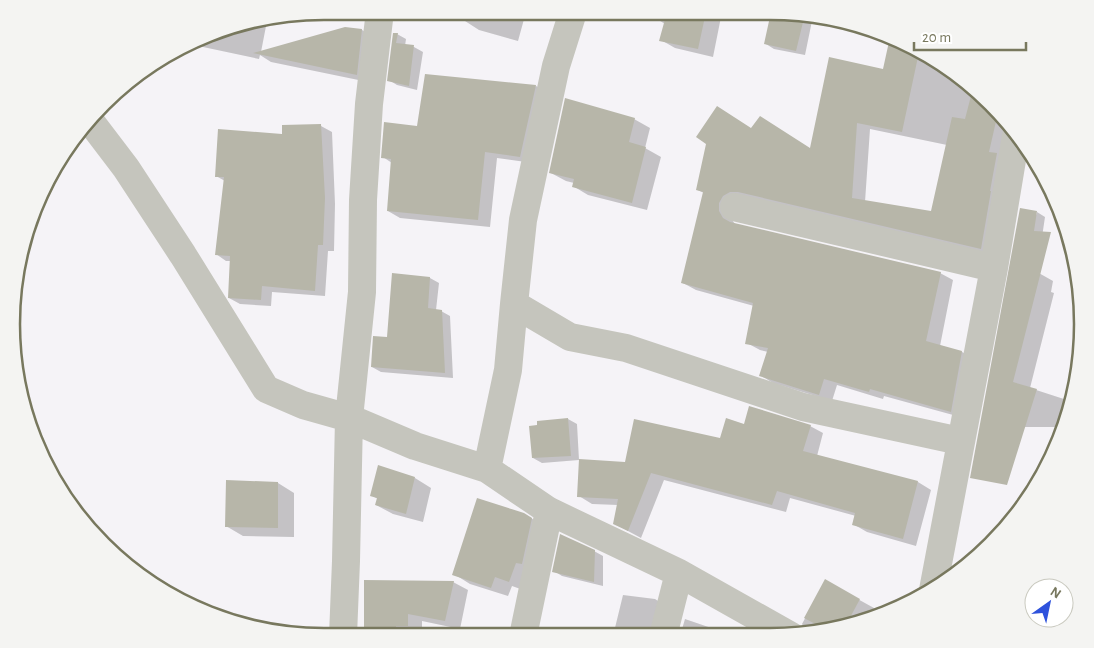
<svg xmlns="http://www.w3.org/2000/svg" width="1094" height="648" viewBox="0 0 1094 648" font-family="'Alegreya Sans',sans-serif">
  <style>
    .shadow { fill: #0003; fill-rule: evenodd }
    .building { fill: #b7b6a9 }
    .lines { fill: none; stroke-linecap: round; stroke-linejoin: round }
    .street { stroke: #c5c5bd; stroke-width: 28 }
    .rim { fill: none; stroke: #78785e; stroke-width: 2.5 }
  </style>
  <rect width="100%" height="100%" fill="#f5f3f7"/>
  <path class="shadow" d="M467,11l59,1 -8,29 -39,-11 -14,-9z
    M646,12h76l-9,45 -38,-9 -14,-8 4,-16z
    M772,12h19l22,4 -8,39 -31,-6 -8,-5z
    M267,21l-6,31 101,-22 16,10 -5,43 -102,-21 -11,-7 -1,4 -56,-12 -7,-4 28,-15z
    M397,34l9,5 -1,7 9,1 9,5 -6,38 -20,-5 -8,-5z
    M891,38l53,26 65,65 -15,127 -262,-36 3,4 205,49 13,7 -13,66 22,6 13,7 -11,59 -80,-22 -1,3 -46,-14 -5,16 -59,-18 -13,-8 8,-23 -8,-2 -13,-7 7,-37 -58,-16 -13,-7 21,-90 -6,-3 54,-60 59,19 73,-78zM870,129l77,16 -15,68 -67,-11z
    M536,86l12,7 -15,70 -36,-5 -7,69 -90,-9 -12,-7 4,-48 -9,-6 35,-30z
    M634,119l16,9 -5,20 16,9 -14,53 -59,-15 -15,-9 1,-3 -8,-2 -15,-8z
    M321,126l11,6 3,72 -1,47h-6l-3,45 -53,-4 -1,14 -31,-2 -11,-6 2,-37h-5l-10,-7 9,-73 -9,-5 68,-40 -1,-9z
    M1037,212l8,5 -7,47 -16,-3z
    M1037,272l16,9 -2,11 3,1 -24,95 40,13 -11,26h-60z
    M393,274l37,4 9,5 -3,27 5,1 9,5 3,62 -72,-6 -9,-5 16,-29z
    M568,419l9,5 2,36 -37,3 -9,-5 5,-36z
    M745,425l65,1 13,7 -6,23 101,26 13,8 -15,56 -49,-14 -14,-8 3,-8 -66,-18 -4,14 -122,-32 -23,58 -26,-14 3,-19 -26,-1 -13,-8 47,-32 95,-25z
    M415,478l16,10 -8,34 -30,-8 -17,-9 2,-6 -7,-4z
    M278,483l16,10v44l-51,-1 -17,-10z
    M524,514l17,10 -15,67 -14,-5 -4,10 -38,-12 -16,-10z
    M594,551l9,5v30l-41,-10 -8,-5z
    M365,581l88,1 15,8 -8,39 -38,-8v13h-12v2h-45z
    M825,581l49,27 -7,13 -60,12 -5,-9z
    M623,595l32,4 14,9 -6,28h-50z
    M685,619l38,13 7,4h-50z"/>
  <path class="building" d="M667,12h39l-8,37 -39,-8z
    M771,12l33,6 -8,33 -32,-7z
    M345,27l17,2 -5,46 -104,-22z
    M393,33h5l-2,10 18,2 -5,41 -22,-5z
    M890,37l29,15 -17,80 -45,-9 -5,75 79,13 21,-94 13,2 7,-27 25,25 -8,35 8,1 -7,38h1l-10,58 -243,-57h-8l-7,4 -4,7v8l4,7 7,4 211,50 -15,69 36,10 -11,61 -81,-23 -1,3 -45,-13 -5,16 -60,-19 9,-28 -23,-4 8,-41 -72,-20 22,-91 -7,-2 10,-46 -10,-7 21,-31 34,22 9,-12 50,32 19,-91 54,12z
    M425,74l111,11 -16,72 -35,-5 -7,68 -91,-9 4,-52 -10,-1 3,-36 33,4z
    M565,98l70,20 -6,24 17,5 -14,56 -60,-16 2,-8 -25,-6z
    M321,124l4,74 -2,47h-5l-3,46 -53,-5 -1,14 -33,-2 2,-42 -15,-1 9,-78h-9l3,-48 64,5v-9z
    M1020,208l17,3 -3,20 17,1 -38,150 24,7 -30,96 -37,-7z
    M392,273l38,4 -2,31 14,2 3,63 -74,-6 2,-31 14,1z
    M749,406l62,19 -8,26 115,30 -15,58 -51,-14 3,-12 -78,-22 -5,14 -121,-32 -23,58 -15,-7 5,-25 -41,-2 2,-38 46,3 9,-43 86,19 6,-20 18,6z
    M568,418l3,38 -39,2 -3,-32 8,-1v-4z
    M378,465l37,12 -9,37 -31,-9 2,-7 -7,-2z
    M226,480l52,2v46l-53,-1z
    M477,498l47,15 8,5 -10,46 -6,-1 -7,19 -14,-5 -4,11 -39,-13z
    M560,534l35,16 -1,32 -42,-10z
    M825,579l35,20 -14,26 -21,4 -21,-11z
    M364,580l90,1 -9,40 -37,-7v12h-12v10h-32z"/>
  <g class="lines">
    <path class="street" d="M380,11l-11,93 -6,96 -1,92 -13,126 66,28 72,23 62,42 130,62 112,63
      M573,12l-17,54 -33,154 -9,84 56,33 56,11 177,59 157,34
      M91,122l35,46 57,87 83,134 37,16 46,13 -3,143 -3,75
      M734,207l260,61
      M487,469l21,-99 6,-66
      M933,590l61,-322 22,-132
      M523,636l26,-125
      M663,636l16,-63"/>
  </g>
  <path d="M0 0H1094V648H0ZM324 20H770A304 304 0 0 1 1074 324V324A304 304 0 0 1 770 628H324A304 304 0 0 1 20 324V324A304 304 0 0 1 324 20Z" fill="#f4f4f2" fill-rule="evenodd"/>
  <path class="rim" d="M324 20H770A304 304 0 0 1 1074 324V324A304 304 0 0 1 770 628H324A304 304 0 0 1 20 324V324A304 304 0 0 1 324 20Z"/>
  <g transform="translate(1049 603) rotate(33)"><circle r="24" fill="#ffffff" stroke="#c9c9bf"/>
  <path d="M0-4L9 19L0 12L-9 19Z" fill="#2e52dc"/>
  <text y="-8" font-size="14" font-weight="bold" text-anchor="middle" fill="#78785e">N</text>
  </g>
  <path d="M914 42v8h112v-8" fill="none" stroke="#78785e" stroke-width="2.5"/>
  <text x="922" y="42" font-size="15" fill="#78785e" stroke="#ffffff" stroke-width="4" paint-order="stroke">20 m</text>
</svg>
